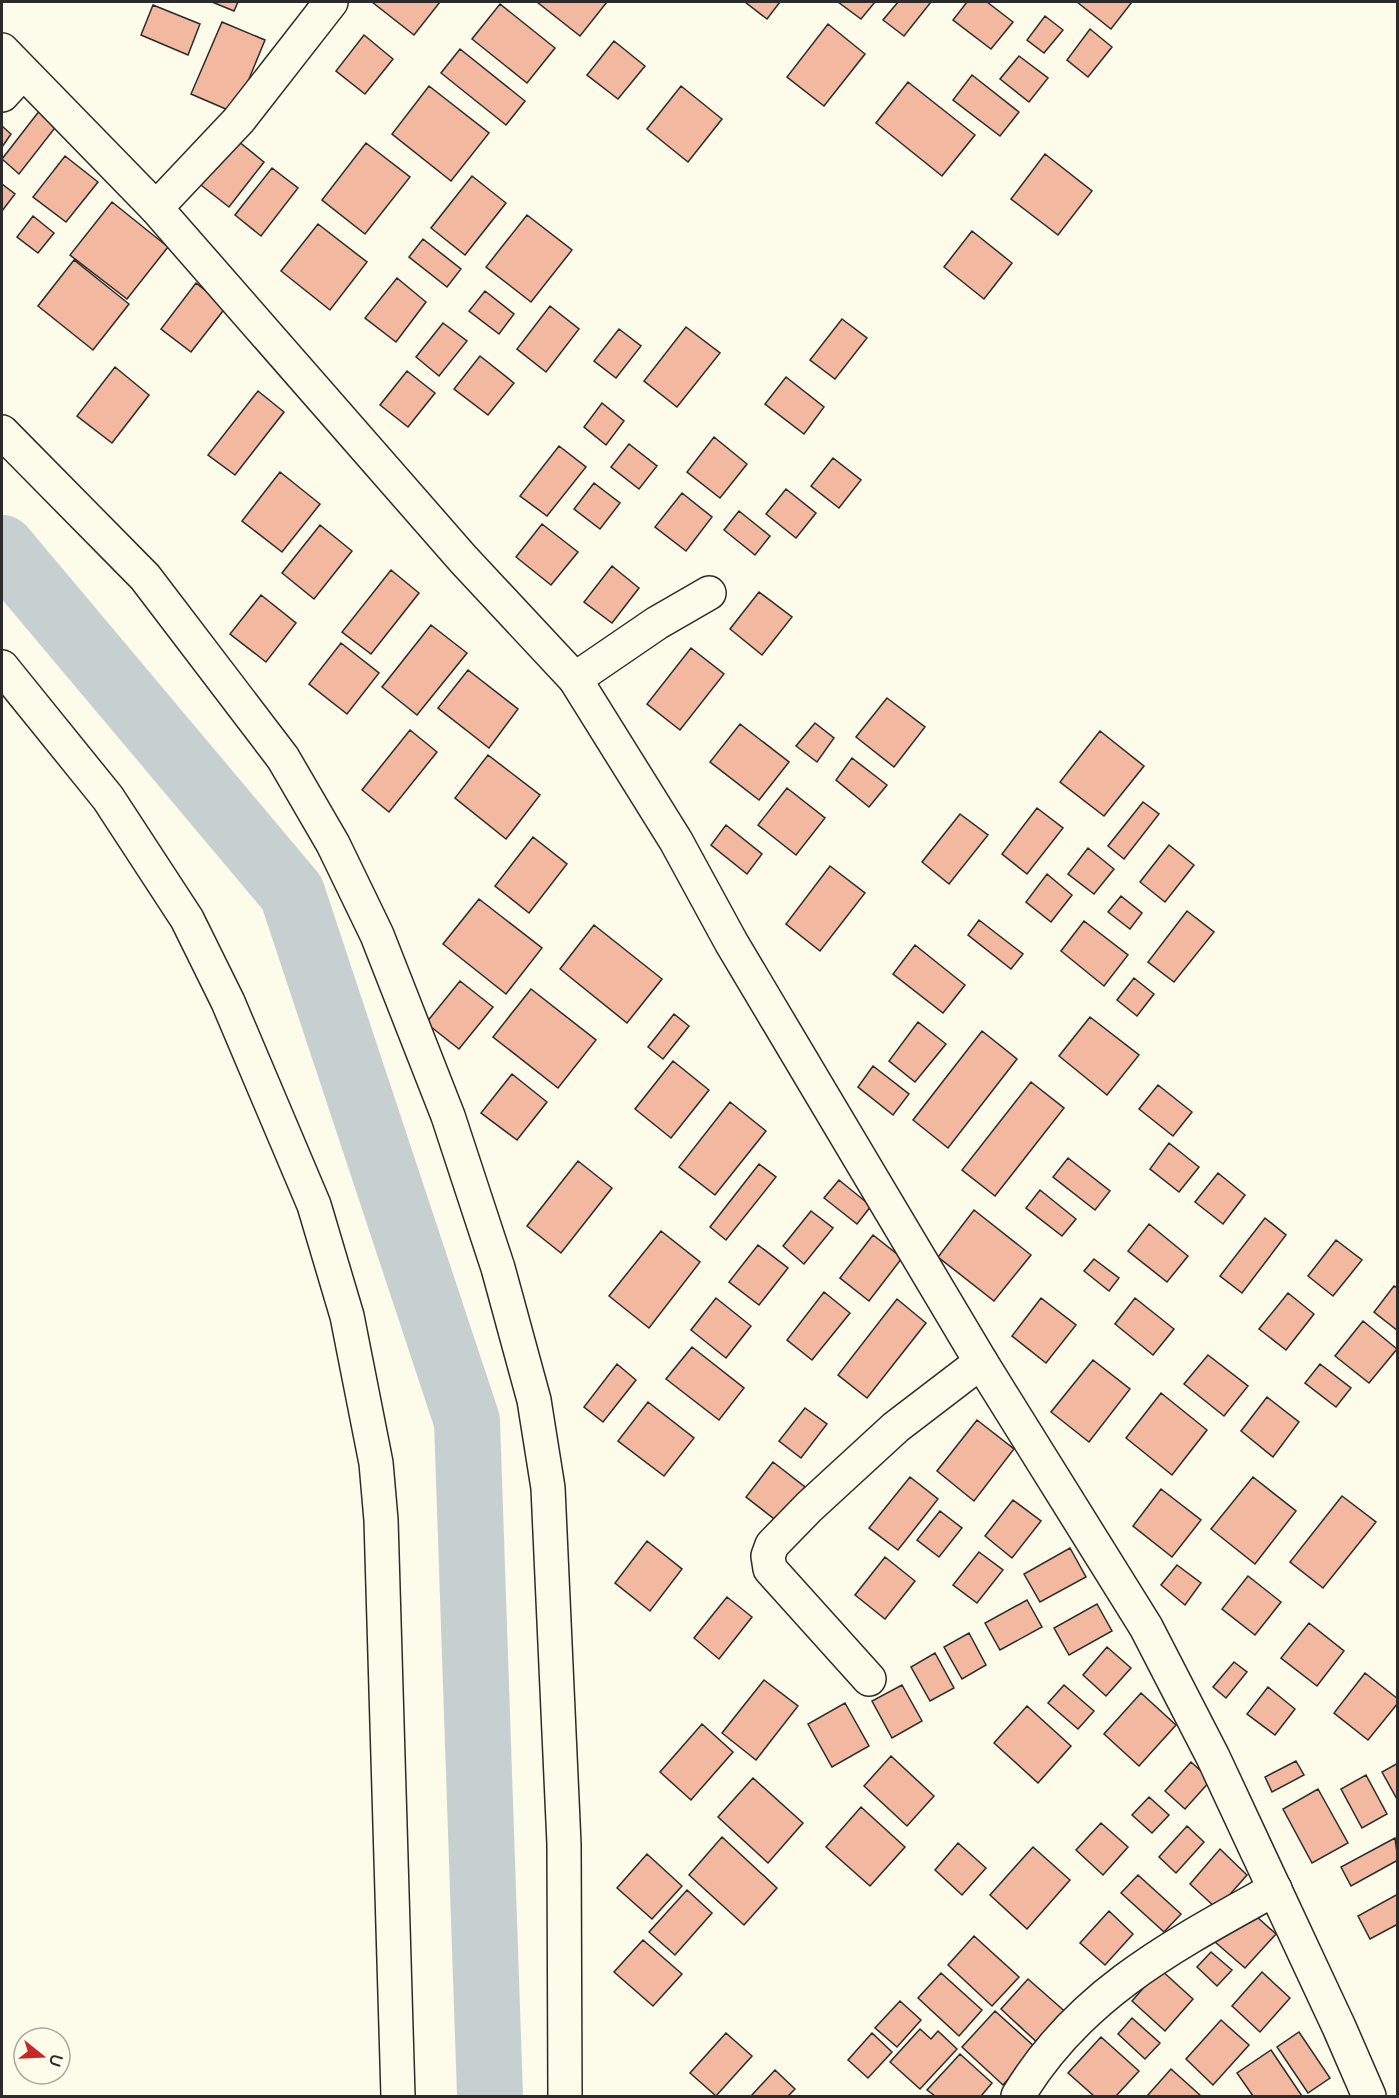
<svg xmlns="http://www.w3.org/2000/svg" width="1399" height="2098" viewBox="0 0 1399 2098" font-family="'Varela Round',sans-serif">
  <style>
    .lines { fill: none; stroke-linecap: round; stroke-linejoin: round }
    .river { stroke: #c7d0d0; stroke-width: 66 }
    .building { fill: #f2b8a0; stroke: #2b2b2b; stroke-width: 1.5 }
    .minor-casing { stroke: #2b2b2b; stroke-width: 36 }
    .tertiary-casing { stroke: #2b2b2b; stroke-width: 36 }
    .minor { stroke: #fdfbea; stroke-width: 33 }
    .tertiary { stroke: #fdfbea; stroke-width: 33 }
  </style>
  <rect width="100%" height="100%" fill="#fdfbea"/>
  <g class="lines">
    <path class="river" d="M2,548l290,345 175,528 23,675"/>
  </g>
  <path class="building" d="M212,2h26l-4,9z
    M372,2h68l-26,33z
    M537,2h70l-27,34z
    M745,2h35l-13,17z
    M838,2h37l-14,17z
    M898,2h33l-27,34 -21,-16z
    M967,2h20l26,20 -22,27 -38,-29z
    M1077,2h55l-21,27z
    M500,4l55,44 -28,35 -55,-44z
    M153,5l47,19 -12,31 -47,-20z
    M1045,16l18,14 -19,23 -17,-13z
    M222,22l43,18 -30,73 -44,-19z
    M828,24l37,30 -41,52 -37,-29z
    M1090,29l22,18 -24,30 -21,-17z
    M364,35l29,24 -28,35 -29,-23z
    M614,41l31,25 -27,33 -31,-24z
    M460,49l65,52 -19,24 -65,-52z
    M1019,56l29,22 -19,24 -29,-23z
    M972,75l47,37 -19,24 -47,-36z
    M908,82l67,53 -33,41 -66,-53z
    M429,86l60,47 -38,48 -59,-47z
    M681,86l41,33 -34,43 -41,-33z
    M40,110l18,14 -39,50 -17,-15z
    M2,126l9,8 -9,13z
    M233,137l31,25 -35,45 -32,-25z
    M366,143l44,34 -45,57 -43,-34z
    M1045,154l47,37 -34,44 -47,-36z
    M65,156l33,26 -32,40 -33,-25z
    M272,168l26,20 -37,48 -26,-21z
    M472,176l34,27 -41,52 -34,-27z
    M2,184l13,10 -13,17z
    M112,202l56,45 -41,52 -57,-44z
    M527,215l45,35 -41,52 -45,-35z
    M33,216l21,17 -16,20 -21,-16z
    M318,224l49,38 -37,48 -49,-39z
    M972,231l40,32 -28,36 -40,-32z
    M423,239l38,30 -14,18 -38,-30z
    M74,260l55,44 -36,46 -55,-44z
    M397,278l29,24 -30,40 -31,-24z
    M196,283l30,24 -35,45 -30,-23z
    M485,291l29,23 -15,20 -30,-23z
    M550,306l29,23 -33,43 -29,-23z
    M842,319l25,19 -32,41 -25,-19z
    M443,323l24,18 -28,35 -23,-19z
    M686,327l34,26 -43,54 -33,-26z
    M619,329l22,17 -25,32 -22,-17z
    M480,356l34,27 -26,32 -34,-26z
    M115,367l34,28 -37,48 -35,-27z
    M407,371l28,22 -27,34 -28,-22z
    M786,377l38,30 -20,27 -39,-30z
    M258,391l26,21 -49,63 -27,-20z
    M602,403l22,18 -18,24 -22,-18z
    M714,437l33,27 -27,34 -33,-26z
    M629,444l28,22 -18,23 -28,-22z
    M559,446l27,21 -39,49 -27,-20z
    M833,458l28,22 -22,28 -28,-22z
    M280,472l40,32 -38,48 -40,-31z
    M594,483l26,20 -20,26 -26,-20z
    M786,489l30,24 -20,25 -30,-24z
    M682,493l30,24 -26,34 -31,-24z
    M739,511l31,25 -15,19 -31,-25z
    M542,524l36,28 -27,33 -35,-28z
    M320,525l32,26 -38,48 -32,-26z
    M612,566l27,22 -27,35 -28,-21z
    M391,570l28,23 -48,61 -29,-22z
    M759,592l33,25 -30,38 -32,-26z
    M261,595l35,28 -30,39 -36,-28z
    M431,625l36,28 -50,62 -35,-28z
    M341,643l38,30 -32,41 -38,-30z
    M691,648l33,26 -44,56 -33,-26z
    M468,670l50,39 -29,39 -51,-40z
    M887,698l38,29 -31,40 -38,-30z
    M815,723l19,15 -17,24 -21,-16z
    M740,724l49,38 -30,38 -49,-38z
    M410,730l27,22 -48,60 -27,-22z
    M1100,731l44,35 -40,50 -44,-34z
    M488,755l52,40 -34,44 -51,-41z
    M852,758l35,27 -18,22 -33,-27z
    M787,788l38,30 -29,37 -38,-30z
    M1143,802l16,12 -35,45 -16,-13z
    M1037,808l26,20 -36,46 -25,-20z
    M960,814l28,21 -39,49 -27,-22z
    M726,825l36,29 -15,20 -36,-29z
    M533,837l34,27 -38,49 -34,-27z
    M1169,845l25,20 -29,37 -25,-20z
    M1088,848l26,21 -20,25 -26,-20z
    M830,866l35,27 -45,58 -34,-27z
    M1047,874l25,21 -21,27 -25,-20z
    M1121,896l21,17 -12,16 -22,-17z
    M479,899l63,49 -36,46 -63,-50z
    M1187,911l27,21 -40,50 -26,-20z
    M979,920l44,34 -12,15 -43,-34z
    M1084,921l44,34 -24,31 -43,-35z
    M594,925l68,54 -35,44 -67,-54z
    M915,945l50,40 -22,28 -50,-39z
    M1134,978l20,16 -17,22 -20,-16z
    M460,981l33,26 -34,42 -33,-26z
    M531,989l65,51 -38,48 -65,-51z
    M674,1014l15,12 -26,33 -15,-12z
    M1090,1017l49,38 -32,40 -48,-39z
    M918,1022l28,22 -31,38 -26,-21z
    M982,1031l35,28 -69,89 -35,-28z
    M673,1061l36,29 -38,48 -36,-29z
    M873,1066l36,28 -16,21 -35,-28z
    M512,1074l35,28 -30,38 -36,-27z
    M1031,1082l33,26 -69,88 -33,-26z
    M1158,1085l34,27 -19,24 -34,-27z
    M730,1102l36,29 -51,64 -36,-28z
    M1169,1143l30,24 -20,25 -29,-23z
    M1068,1158l42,33 -15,19 -42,-33z
    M578,1161l34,27 -51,65 -34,-27z
    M759,1164l17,13 -50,63 -16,-13z
    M1218,1173l27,22 -22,29 -28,-22z
    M839,1180l32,26 -14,18 -33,-26z
    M1040,1190l36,29 -14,17 -36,-28z
    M974,1210l57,45 -37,46 -56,-44z
    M811,1211l22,17 -29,36 -21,-18z
    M1265,1218l21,17 -44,58 -22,-17z
    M1149,1224l39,32 -21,26 -39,-31z
    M661,1231l39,31 -51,66 -40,-32z
    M873,1235l29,23 -33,43 -29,-23z
    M1336,1240l26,20 -29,36 -25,-20z
    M758,1245l30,23 -29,37 -30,-23z
    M1094,1259l25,19 -10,13 -25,-20z
    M1394,1286l4,2v43l-24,-19z
    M824,1292l26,21 -38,47 -25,-20z
    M1288,1293l26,21 -28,36 -27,-21z
    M716,1298l35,28 -25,32 -35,-28z
    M1041,1298l35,27 -30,38 -34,-27z
    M1135,1298l39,31 -21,26 -38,-31z
    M897,1299l29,24 -59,75 -29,-23z
    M1363,1321l34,28 -28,34 -34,-27z
    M692,1347l52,41 -25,32 -53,-41z
    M1208,1355l40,31 -24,30 -40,-32z
    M1093,1360l37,29 -41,53 -38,-30z
    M617,1364l19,16 -33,42 -19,-15z
    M1320,1364l31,24 -15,19 -31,-24z
    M1161,1393l46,37 -35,45 -46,-37z
    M1267,1397l32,25 -26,35 -32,-26z
    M648,1402l46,36 -30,38 -46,-35z
    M805,1408l22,16 -26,34 -22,-17z
    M977,1420l37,29 -40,52 -37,-30z
    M773,1462l32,25 -27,35 -32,-25z
    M910,1477l28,22 -40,51 -29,-22z
    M1253,1477l43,34 -41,53 -44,-35z
    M1161,1489l40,31 -29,37 -39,-31z
    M1342,1496l34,26 -53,66 -33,-26z
    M1013,1500l28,21 -29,37 -27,-22z
    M940,1511l22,17 -23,29 -22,-17z
    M647,1541l35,28 -32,42 -35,-28z
    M1070,1548l16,29 -46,25 -16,-28z
    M979,1552l24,18 -26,33 -24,-18z
    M885,1557l30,24 -30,38 -30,-24z
    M1177,1565l24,18 -16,22 -24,-20z
    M1248,1576l33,26 -26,33 -33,-26z
    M727,1597l25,20 -33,42 -25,-21z
    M1027,1600l15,27 -42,23 -15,-27z
    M1097,1604l15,27 -43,24 -15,-27z
    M1309,1623l35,28 -27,35 -36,-28z
    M969,1633l17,32 -24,14 -18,-32z
    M1107,1647l24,21 -25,28 -23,-21z
    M935,1653l19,35 -24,13 -19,-34z
    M1234,1662l13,10 -21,26 -13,-11z
    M1365,1673l33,26v4l-30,37 -34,-27z
    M764,1680l34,26 -42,54 -34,-27z
    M902,1685l20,36 -30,17 -20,-37z
    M1064,1685l30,26 -16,18 -30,-26z
    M1268,1687l27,22 -20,26 -28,-21z
    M1141,1693l35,32 -37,41 -35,-32z
    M845,1703l24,43 -37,21 -24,-43z
    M1027,1706l44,40 -33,37 -44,-40z
    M702,1724l31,28 -42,48 -31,-28z
    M891,1756l43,40 -27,30 -43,-40z
    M1296,1761l8,14 -32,17 -7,-15z
    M1191,1762l20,18 -26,29 -20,-18z
    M1398,1763v38l-16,-29z
    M1366,1775l21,39 -25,14 -21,-39z
    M753,1778l50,45 -35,40 -50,-46z
    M1318,1789l30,54 -36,20 -29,-54z
    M1149,1797l20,18 -17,18 -20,-18z
    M861,1807l44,40 -35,39 -44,-39z
    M1101,1823l27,24 -25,28 -27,-25z
    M1187,1826l17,16 -28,31 -17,-16z
    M722,1837l55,51 -33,37 -55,-50z
    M1395,1838l3,22 -47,26 -10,-19z
    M958,1843l28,25 -24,27 -27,-25z
    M1033,1847l37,33 -43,49 -37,-34z
    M1220,1849l27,26 -30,34 -27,-25z
    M647,1854l35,32 -30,33 -35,-31z
    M1138,1875l43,39 -17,18 -43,-39z
    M687,1890l25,23 -37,42 -26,-23z
    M1398,1894v30l-28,15 -12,-23z
    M1246,1907l30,27 -31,34 -30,-26z
    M1109,1911l24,23 -28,31 -25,-22z
    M974,1936l45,41 -27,29 -44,-41z
    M643,1940l39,34 -29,32 -39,-34z
    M1211,1952l21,18 -15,16 -20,-19z
    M1160,1969l33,30 -28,32 -33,-30z
    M1262,1972l28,26 -30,34 -28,-26z
    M941,1973l41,37 -23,26 -41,-38z
    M1028,1979l41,36 -28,31 -40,-37z
    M900,2001l21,19 -24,27 -22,-19z
    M995,2011l41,37 -33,37 -41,-38z
    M1132,2018l28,25 -15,16 -27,-25z
    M1221,2020l28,25 -36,40 -27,-26z
    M920,2029l11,10 7,-8 19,18 -37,40 -30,-27z
    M1299,2032l31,46 -22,15 -31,-46z
    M726,2033l26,23 -36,40 -26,-23z
    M872,2033l20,19 -24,26 -20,-18z
    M1101,2037l38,34 -23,25h-22l-26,-23z
    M1271,2050l31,46h-49l-16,-23z
    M960,2054l32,29 -11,13h-46l-8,-6z
    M1171,2069l30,27h-54z
    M775,2070l20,19 -7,7h-37z"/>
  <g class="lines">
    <defs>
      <path id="minor" d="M2,95l21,-23
        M156,208l83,-88 92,-118
        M2,432l143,145 138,181 50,86 44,91 71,181 50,152 36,132 14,88 16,356 1,252
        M575,679l82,-56 52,-30
        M869,1679l-99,-110 -2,-13 4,-11 37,-38 87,-80 85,-65
        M1018,2096c61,-102 156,-151 257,-207"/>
      <path id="tertiary" d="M2,50l154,158 307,351 112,120 101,162 55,101 250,420 165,265 67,130 126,270 30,69
        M2,667l106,131 79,121 41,83 86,203 33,111 29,147 5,57 17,576"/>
    </defs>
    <use href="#minor" class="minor-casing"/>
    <use href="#tertiary" class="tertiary-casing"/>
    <use href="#minor" class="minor"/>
    <use href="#tertiary" class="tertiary"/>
  </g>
  <rect width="1399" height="2098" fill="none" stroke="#2b2b2b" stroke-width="6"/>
  <g transform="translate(42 2056) rotate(108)"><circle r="28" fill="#fdfbea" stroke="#a9a89e" stroke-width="1.5"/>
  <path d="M0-4.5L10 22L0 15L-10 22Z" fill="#c62828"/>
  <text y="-9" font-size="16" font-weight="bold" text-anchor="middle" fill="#2b2b2b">U</text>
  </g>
</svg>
